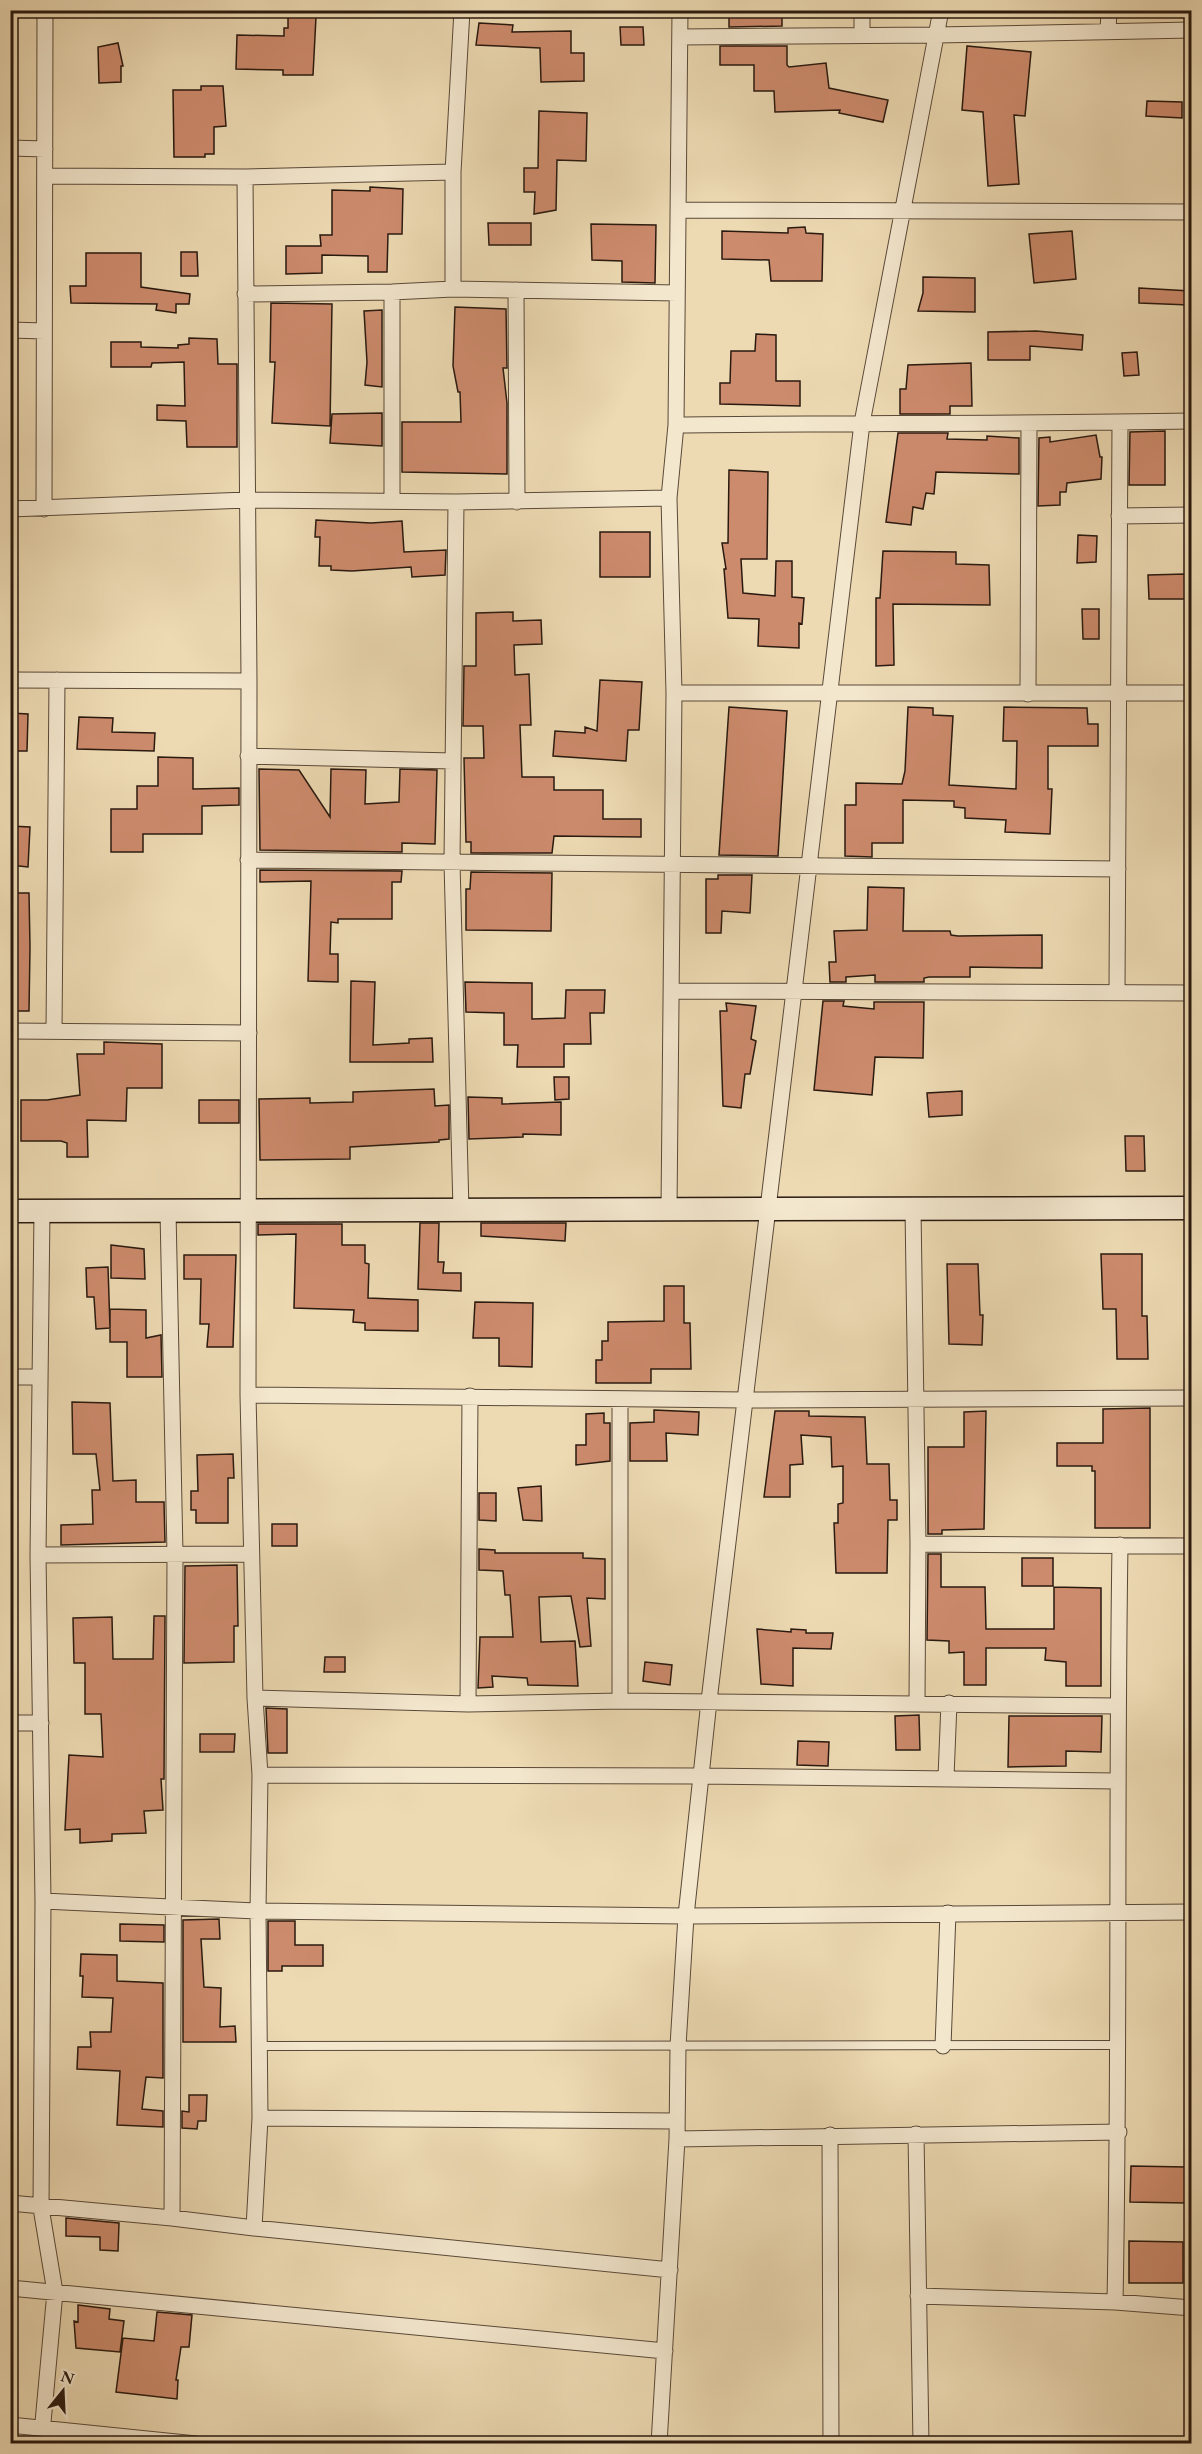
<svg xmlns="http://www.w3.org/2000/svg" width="1202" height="2454" viewBox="0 0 1202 2454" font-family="'EB Garamond',serif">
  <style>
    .building { fill: #cd8b6d; stroke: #29190f; stroke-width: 1.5 }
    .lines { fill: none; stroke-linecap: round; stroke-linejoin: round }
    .lane-casing { stroke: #5a4938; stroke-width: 10 }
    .street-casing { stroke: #5a4938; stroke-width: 17 }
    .secondary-casing { stroke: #29190f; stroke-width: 25 }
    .lane { stroke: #f3e7ce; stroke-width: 8 }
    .street { stroke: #f3e7ce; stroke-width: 15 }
    .secondary { stroke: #f3e7ce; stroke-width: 22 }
  </style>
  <rect width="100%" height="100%" fill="#eddab3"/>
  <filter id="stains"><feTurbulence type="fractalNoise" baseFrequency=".00333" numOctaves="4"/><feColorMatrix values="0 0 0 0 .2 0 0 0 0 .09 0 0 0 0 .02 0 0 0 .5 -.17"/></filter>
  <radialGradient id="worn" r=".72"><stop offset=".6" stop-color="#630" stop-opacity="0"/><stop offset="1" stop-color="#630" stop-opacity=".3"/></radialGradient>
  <path class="building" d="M729,10h53v16l-53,1z
    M288,16l28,1 -3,58h-30v-5l-47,-1 1,-34 47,1v-8h4z
    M479,23l34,2 -1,7 59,-1v22h13v28l-43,1 -1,-34 -64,-3z
    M620,27h23l1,18h-23z
    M118,43l5,23h-2v16l-22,1 -1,-36z
    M720,46h67v19l2,2 37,-4 3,25 59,12 -5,22 -44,-9 1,-3 -65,2 -1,-21h-20v-26h-34z
    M967,46l64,6 -6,64 -11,-1 5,69 -31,2 -5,-74 -21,-2z
    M201,86h22l3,40 -12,1v27h-9v3h-31l-1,-67h28z
    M1147,101l35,1v16l-36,-2z
    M539,111l48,2 -1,48 -29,-1 -1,50 -22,4 1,-22h-11v-24h14z
    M370,187l33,2 -1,45h-14l-1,38h-19v-16l-46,-1v18l-36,1v-28h35l-1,-11h12v-45l38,1z
    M488,223h43v22h-42z
    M591,224l65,1 -1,58 -33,-1v-21l-30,-1z
    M805,227l1,6 17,1 -1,47h-51l-2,-21 -47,-1v-28l66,2v-5z
    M1072,231l4,48 -42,4 -5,-49z
    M181,252h16l1,24h-17z
    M86,253h55v34l49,7 -1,10h-13v9l-20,-3 1,-6 -86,-1 -1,-17h16z
    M923,277l52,1v34l-57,-1 5,-18z
    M1139,288l51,3 -1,14 -50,-2z
    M271,303l61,1 -2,122 -58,-3 3,-61h-5z
    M455,307l51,2 1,59h-4l4,35v71l-105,-2v-50h59l-1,-30h-2l-5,-26z
    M382,310v77l-17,-2 2,-23 -3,-51z
    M1036,331l47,4 -1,15 -52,-4v14h-42v-28z
    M756,334l20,1v46h24v25l-80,-2v-21h10l1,-32h24z
    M189,338l28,1 1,25h19v83h-50l-1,-26 -29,-1v-15l28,1 -1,-44 -32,1 -1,4h-40v-25h30v5l37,1v-3l11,-1z
    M1137,352l2,23 -15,1 -2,-23z
    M971,363l1,43h-22v8h-50v-25h6l2,-24z
    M382,413v33l-52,-3 2,-29z
    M1165,431v54h-36l1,-53z
    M898,433h50l-1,6 40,1v-4l32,2v36l-83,-2 -2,22 -8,-1 -3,16 -10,-2 -2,18 -25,-3z
    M1096,435l4,22h2l-1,22 -34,4 -1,9h-6v13l-22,1 1,-68 11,-1v5z
    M729,470l39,2 -1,87h-26l2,34 32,3 1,-35h16v36l12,1 -2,26 -3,-1v25l-41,-2 1,-27 -31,-1 -4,-49h2l-4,-26h6z
    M316,520l55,3 31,-2 2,31 42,-2 -1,25 -33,2 -1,-10 -59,4 -21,-1v-4h-12l1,-29h-5z
    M600,532h50v45h-50z
    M1078,535l19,1 -1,26 -19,1z
    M883,551l73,1v12l33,1 1,40 -97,-1 1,61 -18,1v-68h4z
    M1186,574v25h-37l-1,-24z
    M1082,609h17v30h-16z
    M513,612v9l28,-1 1,24 -28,1 1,30 14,-1 2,51h-11l2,52h32v13h49v29h38v18l-87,-1 -2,17h-81v-11h-5l-2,-84h20l-1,-32h-20l1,-60h12v-53z
    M600,680l42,2 -3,48h-11l-2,31 -73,-5 2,-25 30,2v-6l12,4z
    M729,707l58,4 -9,145 -59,-1z
    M908,707l25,1v7l20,1 -4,69 67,4 1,-48h-14l1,-34 83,1 1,16h10v22h-50v43h4l-2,45 -45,-2 1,-12 -41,-2v-10l-11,-1v-6l-51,-1v43h-31v14l-27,-1v-51h11v-22l46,1 3,-13z
    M10,713l18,1 -1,37h-17z
    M79,717l34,1 -1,14 43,1 -1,18 -77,-2z
    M158,757l35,1v31l46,-1v17l-37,1v28h-59v18h-32v-43h26v-23h21z
    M259,769l40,1 31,47 1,-48 35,1 -1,34 34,-2 1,-33 37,1 -2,74 -33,-1v9l-142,-2z
    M10,826l20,1 -2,40 -18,-2z
    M260,870l142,1 -1,11h-9v37h-54v4l-7,-1 -1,32h8v28l-30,-1 3,-100 -51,1z
    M471,872l81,1 -1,58 -85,-1v-41h4z
    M718,875h34l-2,38 -28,-2 -1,22h-15v-54h12z
    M868,887l36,1 -1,43h47l1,4 7,1 84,-1v33l-72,-1v10h-41l-5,1v4h-49v-7l-29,2v5h-16l-1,-20h7l-2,-31 33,-1z
    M10,893h19l1,54 -1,64h-19z
    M351,981l24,1 -2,63 36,-2v-4l23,-1 1,24h-83z
    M465,982l67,1v36l33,-1 1,-28h39l-1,23h-14l1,31h-27v23h-47l1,-22h-14v-32l-38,-1z
    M823,1001h21l-1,5 31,3v-7h50l-1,56 -48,-1 -3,38 -58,-5z
    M726,1003l30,3 -5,33 5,2 -6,33h-5l-4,34 -18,-2 -3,-95h7z
    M104,1042l58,2v44h-35l-1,33 -39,-1 1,37h-21v-14l-6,-2h-40v-41h26l33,-5 -3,-41h27z
    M554,1077h15v22l-14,1z
    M434,1089l1,17 14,-1v34l-10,1v2l-89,5v12l-90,1 -1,-61 51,-1v5l43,-1v-10z
    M962,1091v24l-33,2 -2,-24z
    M468,1097l34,1v6l59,-2v33l-38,-1v3l-54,2z
    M199,1100h40v23h-40z
    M1125,1136h19l1,35h-19z
    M420,1223h19l-1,39h6l-1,11h18v18l-43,-2z
    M481,1223h85l-1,18 -84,-5z
    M258,1224h84v21h23v18l4,1 -1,34 50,2v31l-53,-1v-7l-12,-1 1,-12 -60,-2 2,-74 -38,1z
    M111,1245l33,4 1,30 -34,-1z
    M1101,1254h41v62h5l1,43h-31l-1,-50h-13z
    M184,1255h52l-3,92h-26l2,-23h-9l1,-45h-17z
    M947,1264h31l2,51h3l-1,30 -33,-1z
    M108,1267l2,61 -14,1 -2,-32h-7l-1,-29z
    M664,1286h20v37h6l1,46h-40v14h-55v-23h6v-19h6v-19l56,-1z
    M475,1302l58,1 -1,64 -33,-1v-28h-26z
    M110,1309l36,1v28l15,-3 1,42h-35v-35h-17z
    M72,1402l38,1 3,78 23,-1v22h28l1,40 -104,3v-20l32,-1 -1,-34h8l-4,-36h-23z
    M1150,1408v120h-55v-57h-3v-5h-35v-23h46v-34z
    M654,1410l45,2 -1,23 -32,-2 1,28h-37v-38l24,-1z
    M775,1411h34v5l56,1 2,47h22l1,36h7v20h-9l-1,53h-51l-2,-50h4v-19l5,-1v-37l-11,1 -1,-30 -30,-2 2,29 -13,1v32h-26z
    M986,1411l-2,118 -42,1v4h-14v-87h36v-35z
    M604,1413v10h6v38l-34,4v-20h10v-31z
    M233,1454l1,24h-6v45h-32v-13h-5v-19h7l-1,-36z
    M541,1486l1,35 -19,-1 -5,-32z
    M479,1493h17v28l-17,-1z
    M272,1524h25v22h-25z
    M479,1549l16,1v3h88v5l22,1v40l-18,-1 4,48 -11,1 -9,-51 -32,1 2,45 34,-1 3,45 -50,-1 -1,-7 -35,-2 1,11 -15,1 2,-51h33l-3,-42h-5l-2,-24 -24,-1z
    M928,1554h13v33h44l1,42h68v-42l47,1v98h-35v-24l-21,-2 1,-12h-60v37h-22v-33l-15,1v-12l-22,-1z
    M1022,1558h31v28h-31z
    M237,1565l1,61h-4v36l-50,1 1,-97z
    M154,1616h11l-1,163h-3l2,31 -19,1 2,22 -34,1v7l-32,2v-14l-15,1 4,-75 34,2 -2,-43h-16v-51h-11l-1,-45 39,-1 1,42h40z
    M757,1629l34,3v-3l15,1v3h27l-2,16 -38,-1v38l-32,-2z
    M325,1657h20v15h-21z
    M645,1662l27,3 -2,20 -27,-4z
    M266,1708l21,1v44h-19z
    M919,1715l1,35h-24l-1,-34z
    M1009,1716h93l-1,36 -35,-1v15l-58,1z
    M200,1734h35l-1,18h-34z
    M798,1741l31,1 -1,24 -31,-1z
    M219,1919l1,20h-19l3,48 17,1 -1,39 15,-1 1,16h-53v-122z
    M268,1921h27v24h28v21h-41v5h-14z
    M120,1924l44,1v17l-44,-1z
    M81,1954l36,1v26l46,2v95l-17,-1 -4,32 21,2v16l-46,-2 3,-54 -43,-2 1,-22h13l-1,-15h21l2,-34 -31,-1 1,-21h-3z
    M189,2095h18l-1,26h-8l-1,8 -15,-1v-17l7,1z
    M1131,2166l55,1v36l-56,-1z
    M66,2218l53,5 -1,28 -18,-1v-13l-34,-1z
    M1129,2241l54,1v41h-54z
    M78,2305l32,4 -1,10 15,2 -4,31 -44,-4 -2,-27 4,1z
    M157,2312l35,3 -3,32h-8l-5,33h2l-1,19 -61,-7 7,-54 31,3z"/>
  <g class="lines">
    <defs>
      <path id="lane" d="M259,2046l860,-1"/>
      <path id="street" d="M1108,31l1,-21
        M862,34v-24
        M680,37l256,-2 256,-5
        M10,148l35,1
        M45,176l200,1 208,-5
        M245,177l4,504 -1,714 7,303 5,77 -2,136 2,207 -6,110
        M678,210l514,2
        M453,289v-117l9,-162
        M516,290l1,212
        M245,294l147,-2 61,-3 224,4
        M10,330l34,1
        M676,425c172,-2 344,-1 516,-4
        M392,501v-209
        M456,502l-4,360 9,348
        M10,509l237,-9 209,2 213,-4
        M44,509l1,-499
        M1119,516l73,-1
        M10,680l239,1
        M674,693h518
        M1028,694l1,-269
        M248,756l205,5
        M248,860l870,9
        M671,991l521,2
        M1117,992l3,-569
        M10,1031l239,2
        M54,1031l3,-351
        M669,1209l5,-516 -5,-195 7,-73 4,-415
        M913,1209l5,335 -1,158
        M168,1211l7,343 -3,664
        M10,1377h30
        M248,1395l497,5 447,-2
        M620,1399v302
        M918,1544l274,2
        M38,1555l213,-1
        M255,1698l213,6 152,-3 497,5
        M468,1704l2,-308
        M10,1723h31
        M260,1775l440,1 417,5
        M946,1777l3,-74
        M43,1901l215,10 428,5 506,-4
        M943,2046l5,-133
        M260,2118l416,3
        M916,2134l5,310
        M830,2135l1,309
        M677,2139l442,-7
        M10,2203l162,15 82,10 416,42
        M10,2288l655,63
        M918,2296l197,6 77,6
        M1115,2302c5,-252 1,-504 5,-757
        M10,2425l186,19
        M41,2444l14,-152 -14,-84 2,-307 -5,-346 4,-344
        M659,2444l18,-305 1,-93 8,-130 23,-215 153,-1278 79,-413"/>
      <path id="secondary" d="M10,1211l1182,-3"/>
    </defs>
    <use href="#lane" class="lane-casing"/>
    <use href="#street" class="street-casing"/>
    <use href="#secondary" class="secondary-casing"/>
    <use href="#lane" class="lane"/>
    <use href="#street" class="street"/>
    <use href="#secondary" class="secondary"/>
  </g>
  <rect width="1202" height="2454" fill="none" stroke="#eddab3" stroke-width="36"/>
  <rect x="12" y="12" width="1178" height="2430" fill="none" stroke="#29190f" stroke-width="3"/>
  <rect x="18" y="18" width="1166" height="2418" fill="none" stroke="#29190f" stroke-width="1.5"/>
  <g transform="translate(63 2391) rotate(18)" stroke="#f3e7ce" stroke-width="4.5" paint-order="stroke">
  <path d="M0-4.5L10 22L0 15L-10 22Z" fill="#29190f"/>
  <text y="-9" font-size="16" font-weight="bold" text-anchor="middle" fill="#29190f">N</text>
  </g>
  <rect width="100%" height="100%" filter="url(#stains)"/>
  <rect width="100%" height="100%" fill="url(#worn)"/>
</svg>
